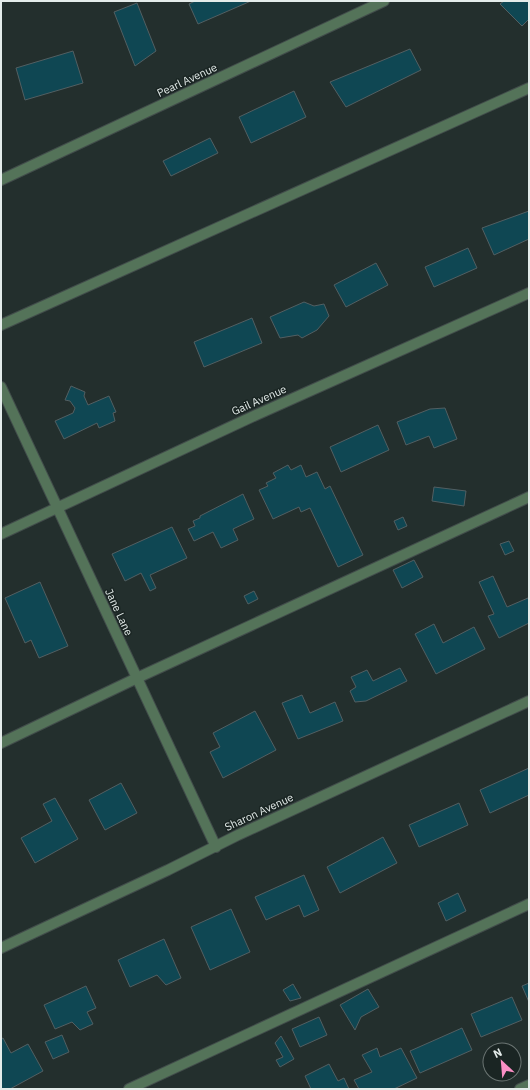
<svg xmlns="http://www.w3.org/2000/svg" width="530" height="1090" viewBox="0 0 530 1090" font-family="'IBM Plex Sans',sans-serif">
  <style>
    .building { fill: #0f4753; stroke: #525f62 }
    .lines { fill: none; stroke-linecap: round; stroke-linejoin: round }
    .minor-casing { stroke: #424d4b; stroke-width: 12 }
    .minor { stroke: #547359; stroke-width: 10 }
    .labels { text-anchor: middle; stroke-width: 3; stroke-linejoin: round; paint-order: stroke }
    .street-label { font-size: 11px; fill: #e4ecea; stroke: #1a2523 }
  </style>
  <rect width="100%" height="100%" fill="#232f2d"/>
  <path class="building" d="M195,1h56l-53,23 -9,-20z
    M504,1h25v18l-7,7 -22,-22z
    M137,3l19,48 -21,15 -21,-54z
    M410,49l11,21 -75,37 -16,-25z
    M73,51l10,32 -58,17 -9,-32z
    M294,91l12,26 -55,26 -12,-26z
    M210,138l8,15 -47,23 -8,-15z
    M529,211v28l-35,16 -12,-27z
    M468,248l9,20 -43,19 -9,-20z
    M376,263l12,22 -42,22 -12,-22z
    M304,302l10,4 10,-2 5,12 -12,14 -15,8 -4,-3 -18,3 -10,-21z
    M252,318l10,25 -58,24 -10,-25z
    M71,386l14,6 -1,4 4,9 21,-9 7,16 -3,1 2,8 -16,7 -2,-5 -33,16 -9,-18 18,-8 2,-5 -5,-7 -5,-1z
    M445,408l12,31 -23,9 -5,-12 -23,9 -9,-23 33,-13z
    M378,425l11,25 -48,22 -11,-25z
    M288,465l3,5 10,-5 5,12 11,-5 8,17 5,-3 33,69 -25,12 -28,-59 -9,4 -2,-5 -26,12 -14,-29 9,-4 -2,-3 10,-5 -3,-5z
    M434,487l32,4 -2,15 -32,-5z
    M243,494l11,25 -21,10 5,11 -17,8 -8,-16 -19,9 -6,-12 7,-3 -2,-5 7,-3v-2z
    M403,517l4,9 -9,4 -4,-9z
    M172,527l15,31 -37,17 6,13 -6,3 -9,-18 -16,8 -13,-27z
    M509,541l5,10 -9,4 -5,-11z
    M414,560l9,17 -21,11 -9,-18z
    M493,576l14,31 21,-9 1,3v22l-30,15 -11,-22 6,-2 -15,-32z
    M40,582l28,64 -29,12 -8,-18 -6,3 -20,-45z
    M254,591l4,8 -10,5 -4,-8z
    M434,624l9,19 31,-16 11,22 -49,25 -21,-40z
    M400,668l7,13 -41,20 -11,1 -5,-11 6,-4 -5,-10 16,-7 6,11z
    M302,695l8,18 25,-11 8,19 -45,18 -16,-36z
    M255,711l21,39 -53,28 -13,-26 10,-5 -7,-14z
    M529,768v27l-39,18 -10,-23z
    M121,783l16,30 -32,17 -16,-30z
    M55,798l23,41 -43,24 -14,-25 31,-17 -9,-17z
    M459,803l9,22 -49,22 -10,-22z
    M383,837l14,26 -57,30 -13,-26z
    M304,875l15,35 -15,7 -5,-12 -33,15 -11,-23z
    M458,893l8,18 -20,10 -8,-18z
    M231,909l19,43 -40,18 -19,-43z
    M164,939l17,39 -15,7 -9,-10 -27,12 -12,-27z
    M529,983v19l-7,-16z
    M293,984l8,14 -11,3 -7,-11z
    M86,986l10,22 -9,4 6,12 -13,6 -8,-8 -17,7 -11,-24z
    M368,989l11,18 -18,10 -6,13 -15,-25z
    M512,997l10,23 -41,17 -10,-23z
    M319,1017l8,18 -27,12 -8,-18z
    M462,1028l10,22 -52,23 -10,-22z
    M62,1035l7,17 -16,7 -8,-17z
    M281,1036l13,23 -14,8 -4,-7 7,-3 -8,-14z
    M3,1038l8,15 17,-9 15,27 -33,18h-9v-50z
    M377,1048l3,9 21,-9 16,30 -23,11h-35l-5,-9 18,-8 -10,-17z
    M329,1064l9,17 6,-3 5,11h-38l-6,-13z"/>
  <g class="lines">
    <defs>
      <path id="minor" d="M1,180l383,-179
        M1,325l528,-237
        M1,387l215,460
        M1,534l255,-119 273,-122
        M1,743l136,-65 392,-181
        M1,948l167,-78 70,-35 291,-134
        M129,1089l400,-185
        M520,1089l9,-4"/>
    </defs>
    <use href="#minor" class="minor-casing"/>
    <use href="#minor" class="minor"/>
  </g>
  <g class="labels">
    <g class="street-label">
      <text transform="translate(187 80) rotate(-25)" y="4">Pearl Avenue</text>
      <text transform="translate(259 400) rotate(-24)" y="4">Gail Avenue</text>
      <text transform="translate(119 612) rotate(65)" y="4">Jane Lane</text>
      <text transform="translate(259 812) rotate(-25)" y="4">Sharon Avenue</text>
    </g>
  </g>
  <rect width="530" height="1090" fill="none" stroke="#e4ecea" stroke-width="4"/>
  <g transform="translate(502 1062) rotate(334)"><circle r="19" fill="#1a2523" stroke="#6b7573"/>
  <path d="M0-3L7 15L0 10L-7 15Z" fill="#fb8fc5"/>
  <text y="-6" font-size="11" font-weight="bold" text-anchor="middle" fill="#e4ecea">N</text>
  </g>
</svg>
